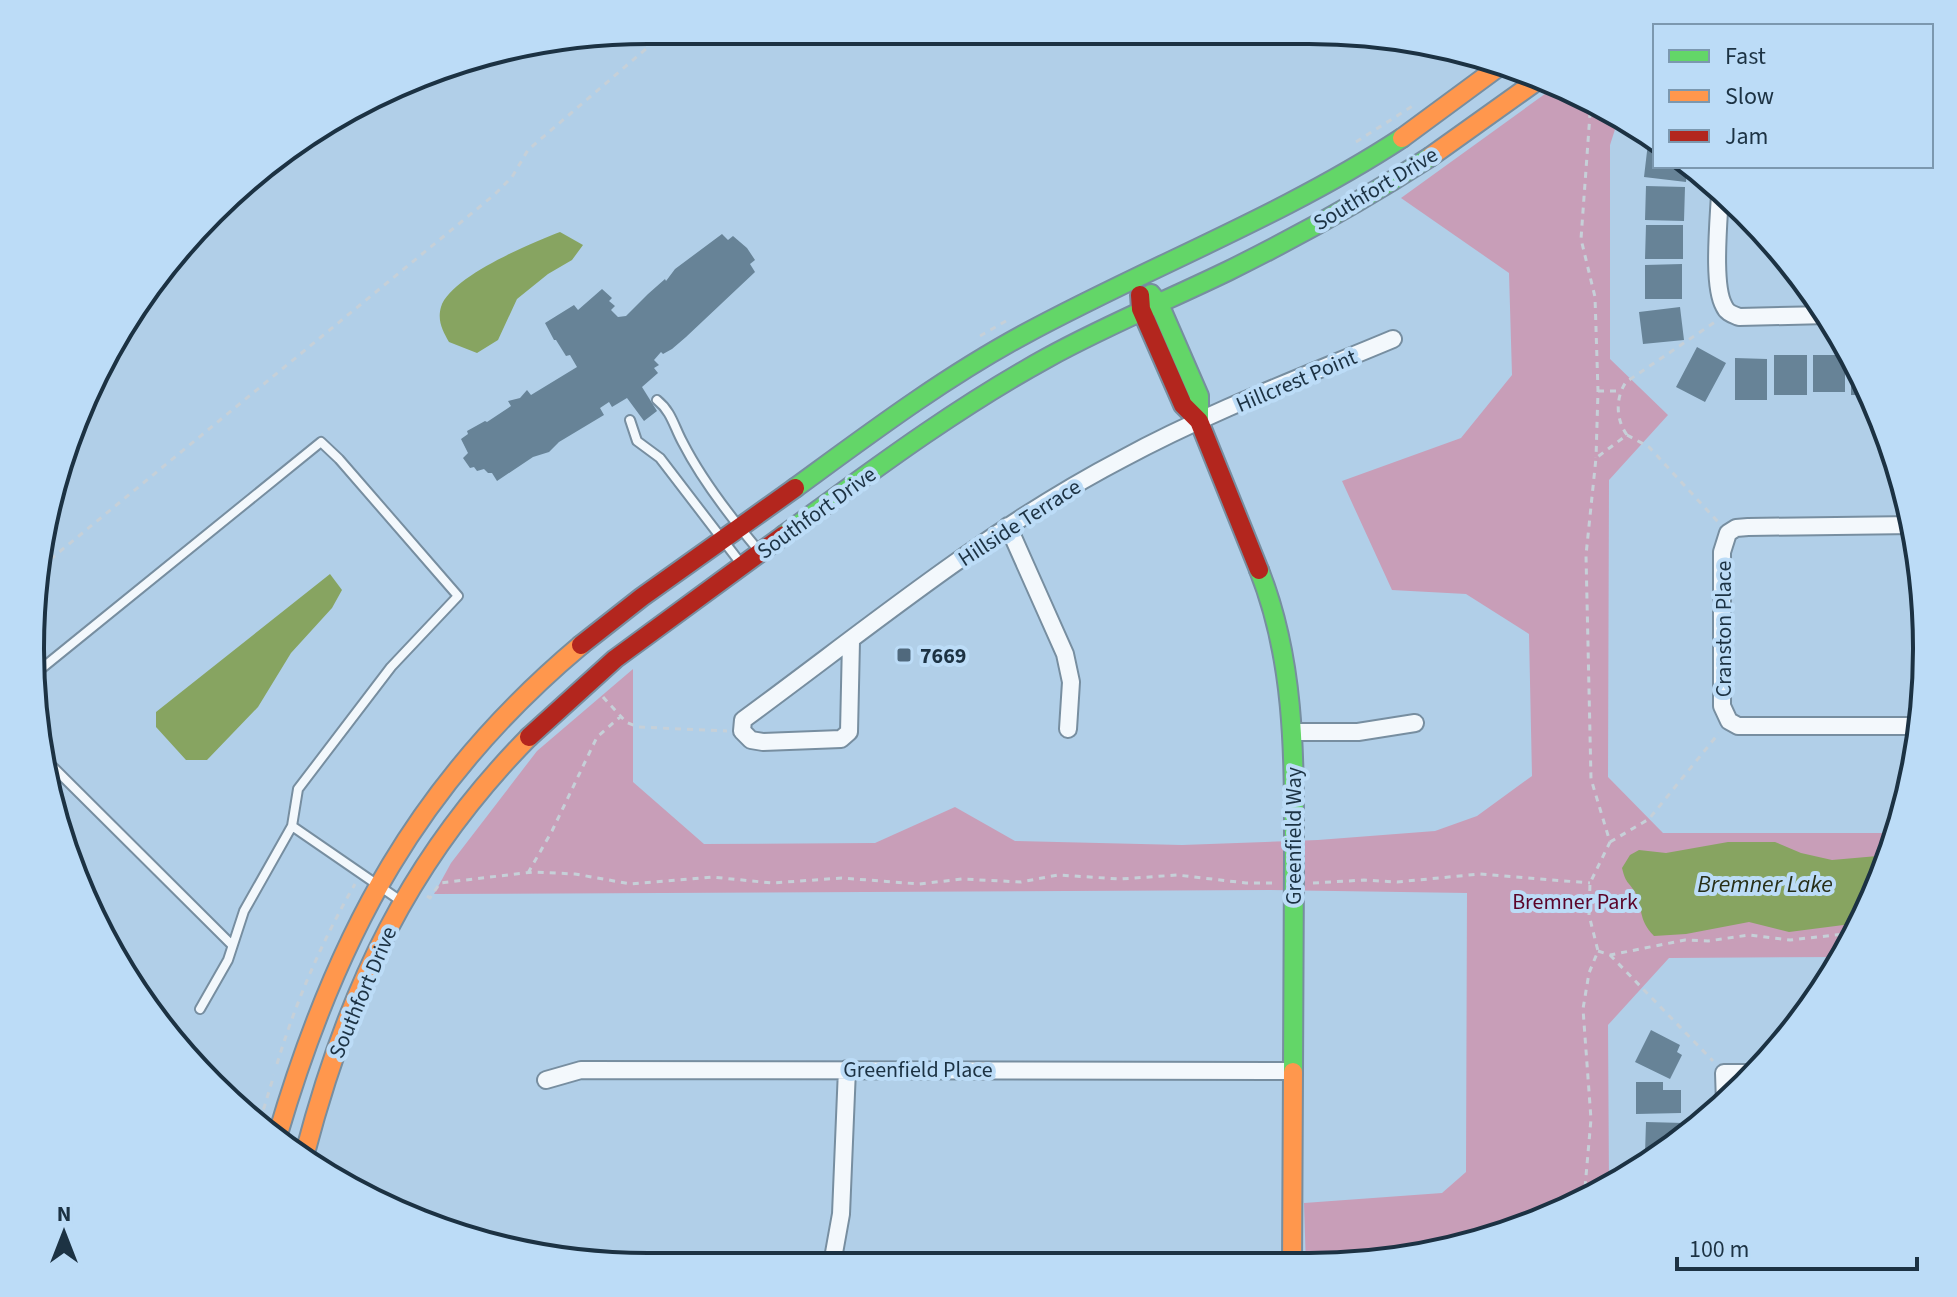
<svg xmlns="http://www.w3.org/2000/svg" width="1957" height="1297" viewBox="0 0 1957 1297" font-family="'Source Sans 3',sans-serif">
  <style>
    .green { fill: #c89eb8 }
    .water { fill: #87a461 }
    .building { fill: #678397 }
    .lines { fill: none; stroke-linecap: round; stroke-linejoin: round }
    .lane-casing { stroke: #778ea0; stroke-width: 12 }
    .street-casing { stroke: #778ea0; stroke-width: 20 }
    .fast-casing { stroke: #778ea0; stroke-width: 22 }
    .slow-casing { stroke: #778ea0; stroke-width: 22 }
    .jam-casing { stroke: #778ea0; stroke-width: 22 }
    .path { stroke: #c6d0d8; stroke-width: 3; stroke-dasharray: 6 6; stroke-linecap: butt }
    .lane { stroke: #f3f8fc; stroke-width: 8 }
    .street { stroke: #f3f8fc; stroke-width: 16 }
    .fast { stroke: #63d668; stroke-width: 18 }
    .slow { stroke: #ff974d; stroke-width: 18 }
    .jam { stroke: #b3261e; stroke-width: 18 }
    .poi-dot { fill: #50697d; stroke: #bcdcf7; stroke-width: 3 }
    .labels { text-anchor: middle; stroke-width: 8; stroke-linejoin: round; paint-order: stroke }
    .street-label { font-size: 22px; fill: #1c3243; stroke: #bcdcf7 }
    .poi-label { font-size: 22px; font-weight: bold; fill: #1c3243; stroke: #bcdcf7; text-anchor: start }
    .park-label { font-size: 22px; fill: #5b0429; stroke: #bcdcf7 }
    .water-label { font-size: 24px; font-style: italic; fill: #272f18; stroke: #bcdcf7 }
    .rim { fill: none; stroke: #1c3243; stroke-width: 4 }
  </style>
  <rect width="100%" height="100%" fill="#b1cfe8"/>
  <path class="green" d="M1556,86l26,8 36,26 -8,25v214l58,56 -59,65 -1,297 55,56h233l-16,52 -39,72 -172,1 -61,67 1,161 -63,34 -116,35 -124,12 -2,-64 138,-10 24,-21 1,-279 -199,-3 -834,4 17,-31 86,-112 96,-82v113l71,62 171,-1 80,-36 60,34 167,4 136,-5 117,-9 42,-15 55,-40 -3,-142 -63,-40 -74,-4 -50,-109 119,-43 51,-63 -3,-102 -108,-75z"/>
  <path class="water" d="M560,232l23,13 -11,15 -24,14 -31,25 -19,41 -21,13 -28,-11c-6,-11 -12,-21 -8,-35 9,-30 90,-64 119,-75z
    M330,574l12,16 -10,18 -41,45 -33,54 -51,53h-21l-30,-33v-15z
    M1728,842h47l26,11 31,7 57,-5 -9,30 -21,38 -70,9 -40,-10 -63,12 -32,2c-17,-18 -10,-27 -19,-44 -7,-11 -9,-8 -13,-24l8,-13 9,-5 27,3z"/>
  <path class="building" d="M1648,143l7,3v20h28l4,3 -1,13 -42,-5z
    M1646,186l39,1 -1,34 -39,-1z
    M1646,225h37v34h-38z
    M722,234l6,6 5,-4 14,12 8,12 -5,4 5,8 -69,65 -14,12 -9,5 -2,-2 -7,8 5,5 -5,3 4,5 -16,14 15,24 -13,10 -17,-23 -15,9 -3,-5 -9,6 4,7 -45,27 -10,10 -16,5 -36,24 -5,-8h-4l-4,-4 -7,2 -3,-4 -4,1 -7,-10 5,-5 -7,-14 7,-5 -1,-3 18,-10 2,1 24,-16 -3,-5 12,-3 7,-8 4,5 46,-28 -7,-12 -4,1 -10,-16h-2l-9,-17 29,-18 4,5 24,-21 10,9 -3,3 6,5 -4,4 7,7 8,-1 22,-22 17,-15 1,2 9,-12z
    M1682,264v35h-37v-34z
    M1680,307l4,33 -41,4 -4,-32z
    M1697,347l29,16 -21,39 -29,-15z
    M1774,355h33v40h-33z
    M1813,355h32v37h-32z
    M1851,357l20,38h-20z
    M1735,358l32,1v41h-32z
    M1651,1030l29,15 -3,7 5,3 -12,24 -35,-17z
    M1636,1082h27v8h18v23l-45,1z
    M1646,1122l38,1v13l-22,19 -17,-1z"/>
  <g class="lines">
    <defs>
      <path id="lane" d="M657,400c15,12 17,27 26,43 20,39 49,76 77,109
        M630,420l7,21 23,17 82,107
        M36,673l285,-231 18,17 119,137 -67,71 -93,122 -6,37 -48,85 -16,49 -28,49
        M41,755l191,190
        M292,826l109,75"/>
      <path id="street" d="M1720,193c-1,26 -8,92 4,113 3,7 8,8 15,11l89,-2
        M1914,525l-166,2 -12,1 -8,5 -6,19v154l7,15 9,5h181
        M1008,526l57,128 6,28 -3,47
        M851,641l-2,91 -8,7 -78,3 -12,-2 -9,-9 1,-11c123,-90 243,-190 379,-261 87,-47 180,-82 271,-120
        M1293,732h65l57,-9
        M546,1080l35,-10 711,1
        M1725,1103l-1,-30h33
        M832,1264l9,-50 6,-145"/>
      <path id="fast" d="M1151,294l8,10 40,92v25
        M795,488c74,-54 147,-109 228,-153 125,-68 260,-119 379,-197
        M784,535c85,-62 170,-126 263,-177 58,-32 121,-58 181,-87 69,-34 137,-72 202,-114
        M1259,570c37,93 35,190 35,289 -1,71 -1,142 -1,213"/>
      <path id="slow" d="M1402,138l95,-70
        M1430,157l108,-77
        M278,1134c59,-201 141,-353 303,-489
        M305,1153c43,-164 104,-294 224,-416
        M1292,1267l1,-195"/>
      <path id="jam" d="M1140,295l1,14 42,96 16,16 60,149
        M581,645l61,-48 153,-109
        M529,737l86,-78 169,-124"/>
    </defs>
    <use href="#lane" class="lane-casing"/>
    <use href="#street" class="street-casing"/>
    <use href="#fast" class="fast-casing"/>
    <use href="#slow" class="slow-casing"/>
    <use href="#jam" class="jam-casing"/>
    <path class="path" d="M1591,100l-10,139 14,58 3,94 -2,67
      M1356,142l58,-37
      M980,336l31,-18
      M1598,391h20
      M1627,435l22,12 70,76
      M41,567l453,-372 18,-18 16,-27 140,-120
      M603,697l23,25 12,5 89,4
      M1610,842l39,-23 70,-86
      M528,873l24,-42 45,-94 23,-20
      M1313,883l51,-3 33,2 83,-8 110,9
      M427,896l3,2 10,-15 93,-11 42,2 56,10 81,-7 60,6 70,-5 77,6 43,-5 59,3 37,-7 62,4 57,-4 69,8h27
      M1598,951l12,4 75,-15 23,1 41,-6 41,5 64,-7
      M1610,955l103,106
      M277,1064c19,-63 45,-123 78,-180
      M260,1121l14,-46
      M1584,1199l7,-80 -8,-110 6,-36 9,-22 -9,-36 1,-32 20,-41 -19,-63 -5,-224 10,-97 31,-23c-11,-15 -12,-37 -1,-53l89,-60"/>
    <use href="#lane" class="lane"/>
    <use href="#street" class="street"/>
    <use href="#fast" class="fast"/>
    <use href="#slow" class="slow"/>
    <use href="#jam" class="jam"/>
  </g>
  <rect class="poi-dot" x="896" y="647" width="16" height="16" rx="4"/>
  <g class="labels">
    <g class="street-label">
      <text transform="translate(1375 188) rotate(-31)" y="8">Southfort Drive</text>
      <text transform="translate(1296 380) rotate(-23)" y="8">Hillcrest Point</text>
      <text transform="translate(816 512) rotate(-36)" y="8">Southfort Drive</text>
      <text transform="translate(1019 522) rotate(-33)" y="8">Hillside Terrace</text>
      <text transform="translate(1723 629) rotate(-90)" y="8">Cranston Place</text>
      <text transform="translate(1293 836) rotate(-90)" y="8">Greenfield Way</text>
      <text transform="translate(362 992) rotate(-67)" y="8">Southfort Drive</text>
      <text x="918" y="1077">Greenfield Place</text>
    </g>
    <g class="poi-label">
      <text x="920" y="663">7669</text>
    </g>
    <g class="park-label">
      <text x="1575" y="909">Bremner Park</text>
    </g>
    <g class="water-label">
      <text x="1765" y="892">Bremner Lake</text>
    </g>
  </g>
  <path d="M0 0H1957V1297H0ZM648 44H1309A604 604 0 0 1 1913 648V649A604 604 0 0 1 1309 1253H648A604 604 0 0 1 44 649V648A604 604 0 0 1 648 44Z" fill="#bcdcf7" fill-rule="evenodd"/>
  <path class="rim" d="M648 44H1309A604 604 0 0 1 1913 648V649A604 604 0 0 1 1309 1253H648A604 604 0 0 1 44 649V648A604 604 0 0 1 648 44Z"/>
  <rect x="1653" y="24" width="280" height="144" fill="#bcdcf7" stroke="#7c98af" stroke-width="2"/>
  <rect x="1669" y="50" width="40" height="12" fill="#63d668" stroke="#7c98af" stroke-width="2"/>
  <text x="1725" y="64" font-size="24" fill="#1c3243">Fast</text>
  <rect x="1669" y="90" width="40" height="12" fill="#ff974d" stroke="#7c98af" stroke-width="2"/>
  <text x="1725" y="104" font-size="24" fill="#1c3243">Slow</text>
  <rect x="1669" y="130" width="40" height="12" fill="#b3261e" stroke="#7c98af" stroke-width="2"/>
  <text x="1725" y="144" font-size="24" fill="#1c3243">Jam</text>
  <g transform="translate(64 1233)" stroke="#bcdcf7" stroke-width="6" paint-order="stroke">
  <path d="M0-6L14 30L0 20L-14 30Z" fill="#1c3243"/>
  <text y="-12" font-size="22" font-weight="bold" text-anchor="middle" fill="#1c3243">N</text>
  </g>
  <path d="M1677 1257v12h240v-12" fill="none" stroke="#1c3243" stroke-width="4"/>
  <text x="1689" y="1257" font-size="24" fill="#1c3243" stroke="#bcdcf7" stroke-width="6" paint-order="stroke">100 m</text>
</svg>
